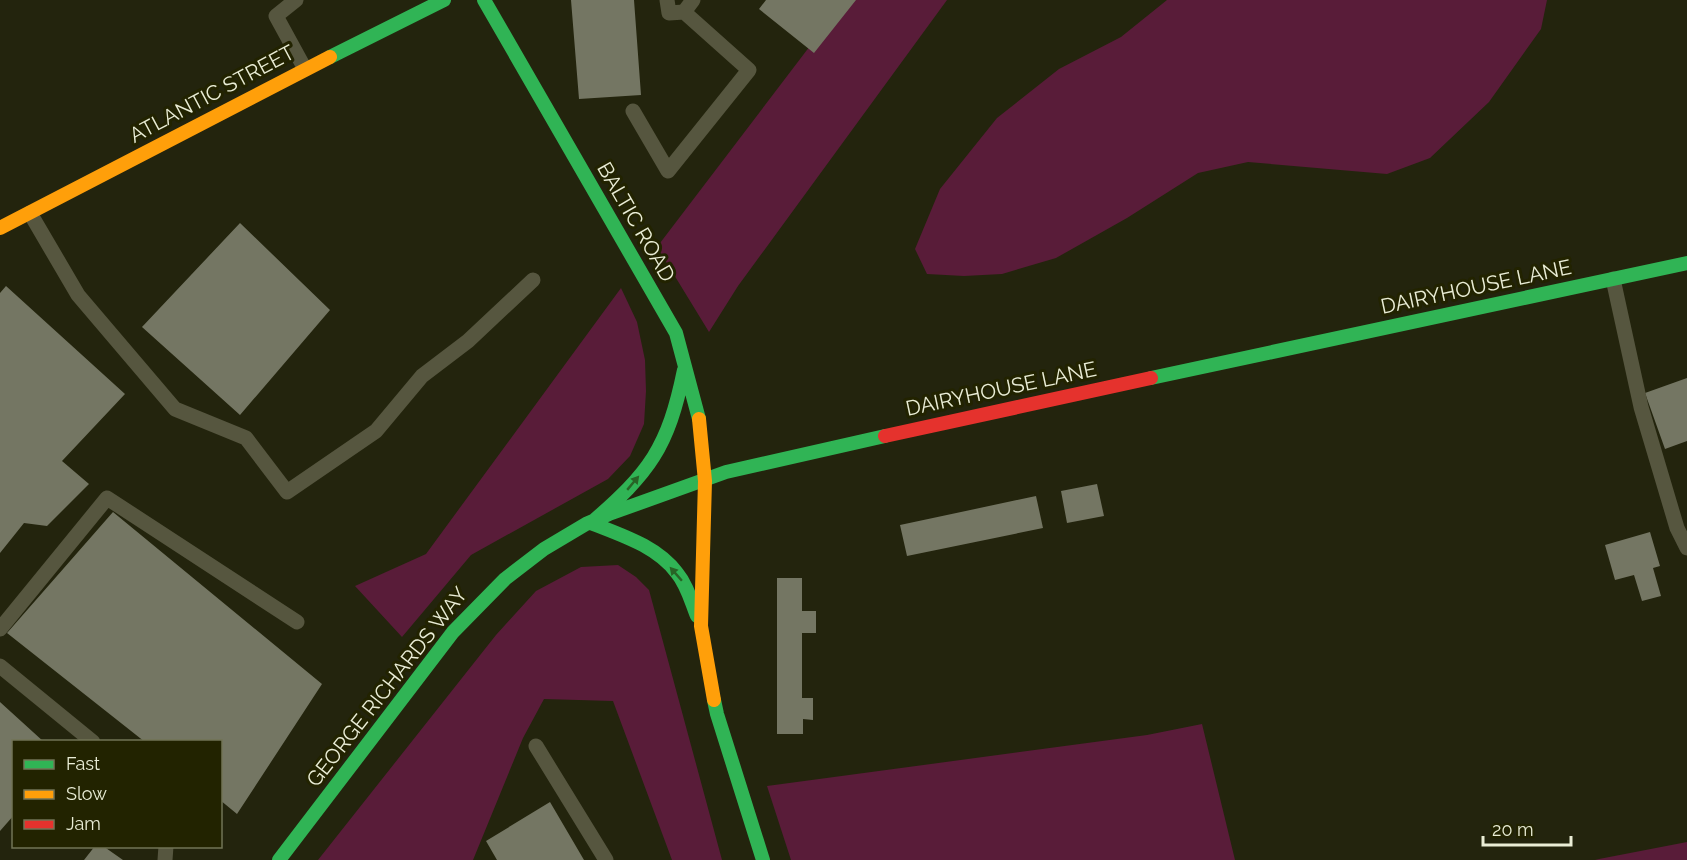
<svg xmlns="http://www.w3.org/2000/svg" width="1687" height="860" viewBox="0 0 1687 860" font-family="Raleway,sans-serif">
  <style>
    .green { fill: #591c39 }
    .building { fill: #747663 }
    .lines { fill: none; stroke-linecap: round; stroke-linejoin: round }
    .lane { stroke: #56563f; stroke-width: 15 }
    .fast { stroke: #30b455; stroke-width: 14 }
    .slow { stroke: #ff9f0a; stroke-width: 14 }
    .jam { stroke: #e5322d; stroke-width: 14 }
    .oneway { fill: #286426 }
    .labels { text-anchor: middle; stroke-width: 6; stroke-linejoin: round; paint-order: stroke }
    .street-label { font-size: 21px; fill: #eaedd6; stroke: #222300 }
  </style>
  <rect width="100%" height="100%" fill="#23240d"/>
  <path class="green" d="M845,0h102l-209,286 -29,46 -52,-85z
    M1167,0h380l-6,29 -52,73 -59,56 -43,16 -139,-12 -50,11 -71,45 -71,40 -54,16 -38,2 -37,-2 -12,-25 25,-60 57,-71 62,-49 62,-32z
    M621,288l16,34 8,38 1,31 -2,33 -14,32 -22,23 -137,76 -69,82 -47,-51 71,-32z
    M618,565l18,12 13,13 73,270h-50l-59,-159 -69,-2 -21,39 -50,122h-155l178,-225 40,-44 45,-24z
    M1202,724l33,136h-444l-24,-74 380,-51z
    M1687,842v18h-92l4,-1z"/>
  <path class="building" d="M571,0h63l7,95 -62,4z
    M766,0h90l-42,53 -55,-44z
    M240,223l90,87 -90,105 -98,-88z
    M6,286l119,108 -63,67 27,23 -42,42 -23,-3 -24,30v-260z
    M1687,378v63l-22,8 -20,-56z
    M1097,484l7,32 -37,7 -6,-32z
    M1036,496l7,32 -136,28 -7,-31z
    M113,512l209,172 -85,130 -17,-14v-58h-75l-138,-109z
    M1650,532l10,34 -7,2 8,28 -19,5 -8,-26 -19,5 -10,-35z
    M777,578h25v33h14v22h-14v65h11v22l-10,-1v15h-26z
    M0,702l44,40h-30v73l-14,16z
    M550,802l34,58h-87l-11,-19z
    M95,846h8l20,14h-39z"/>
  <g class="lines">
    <path class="lane" d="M296,0l-20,16 29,53
      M667,0l2,13 15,-1 9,-12
      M633,111l35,60 81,-101 -65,-58
      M30,213l48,82 97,114 71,29 41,54 89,-61 46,-55 46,-35 65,-61
      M1613,279l28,128 36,121 10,20
      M0,629l107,-131 190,124
      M0,666l93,76
      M536,746l70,114
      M165,860l1,-14"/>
    <path class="fast" d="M484,0l192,333 23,86
      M330,57l114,-57
      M684,370c-16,78 -34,102 -93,153 30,12 66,23 86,50 10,12 14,28 20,43
      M1151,378l536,-115
      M714,700l3,14 46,146
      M279,860l174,-228 52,-53 39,-30 42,-25 23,-10 117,-42 159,-36"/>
    <path class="slow" d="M0,228l330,-171
      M699,419l6,62 -4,145 13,74"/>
    <path class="jam" d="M885,436l266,-58"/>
  </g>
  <defs><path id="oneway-solid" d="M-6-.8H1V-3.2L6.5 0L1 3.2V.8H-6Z" transform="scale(1.5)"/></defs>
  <g class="oneway">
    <use href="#oneway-solid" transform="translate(633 483) rotate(-50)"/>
    <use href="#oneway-solid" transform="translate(676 574) rotate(-131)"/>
  </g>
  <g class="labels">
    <g class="street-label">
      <text transform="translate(212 94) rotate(-28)" y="7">ATLANTIC STREET</text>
      <text transform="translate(636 222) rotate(60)" y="7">BALTIC ROAD</text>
      <text transform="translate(1476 287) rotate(-12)" y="7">DAIRYHOUSE LANE</text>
      <text transform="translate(1001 389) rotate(-12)" y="7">DAIRYHOUSE LANE</text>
      <text transform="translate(387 687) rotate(-52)" y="7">GEORGE RICHARDS WAY</text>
    </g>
  </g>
  <rect x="12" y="740" width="210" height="108" fill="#222300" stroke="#727456" stroke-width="1.5"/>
  <rect x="24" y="760" width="30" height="9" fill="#30b455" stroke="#727456" stroke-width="1.5"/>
  <text x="66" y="770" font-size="18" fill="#eaedd6">Fast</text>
  <rect x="24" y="790" width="30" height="9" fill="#ff9f0a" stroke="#727456" stroke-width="1.5"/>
  <text x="66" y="800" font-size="18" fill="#eaedd6">Slow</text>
  <rect x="24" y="820" width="30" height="9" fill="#e5322d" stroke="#727456" stroke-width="1.5"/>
  <text x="66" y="830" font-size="18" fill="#eaedd6">Jam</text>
  <path d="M1483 836v9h88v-9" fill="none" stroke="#eaedd6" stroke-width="3"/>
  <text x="1492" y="836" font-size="18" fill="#eaedd6" stroke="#222300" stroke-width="4.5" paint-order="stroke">20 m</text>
</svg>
